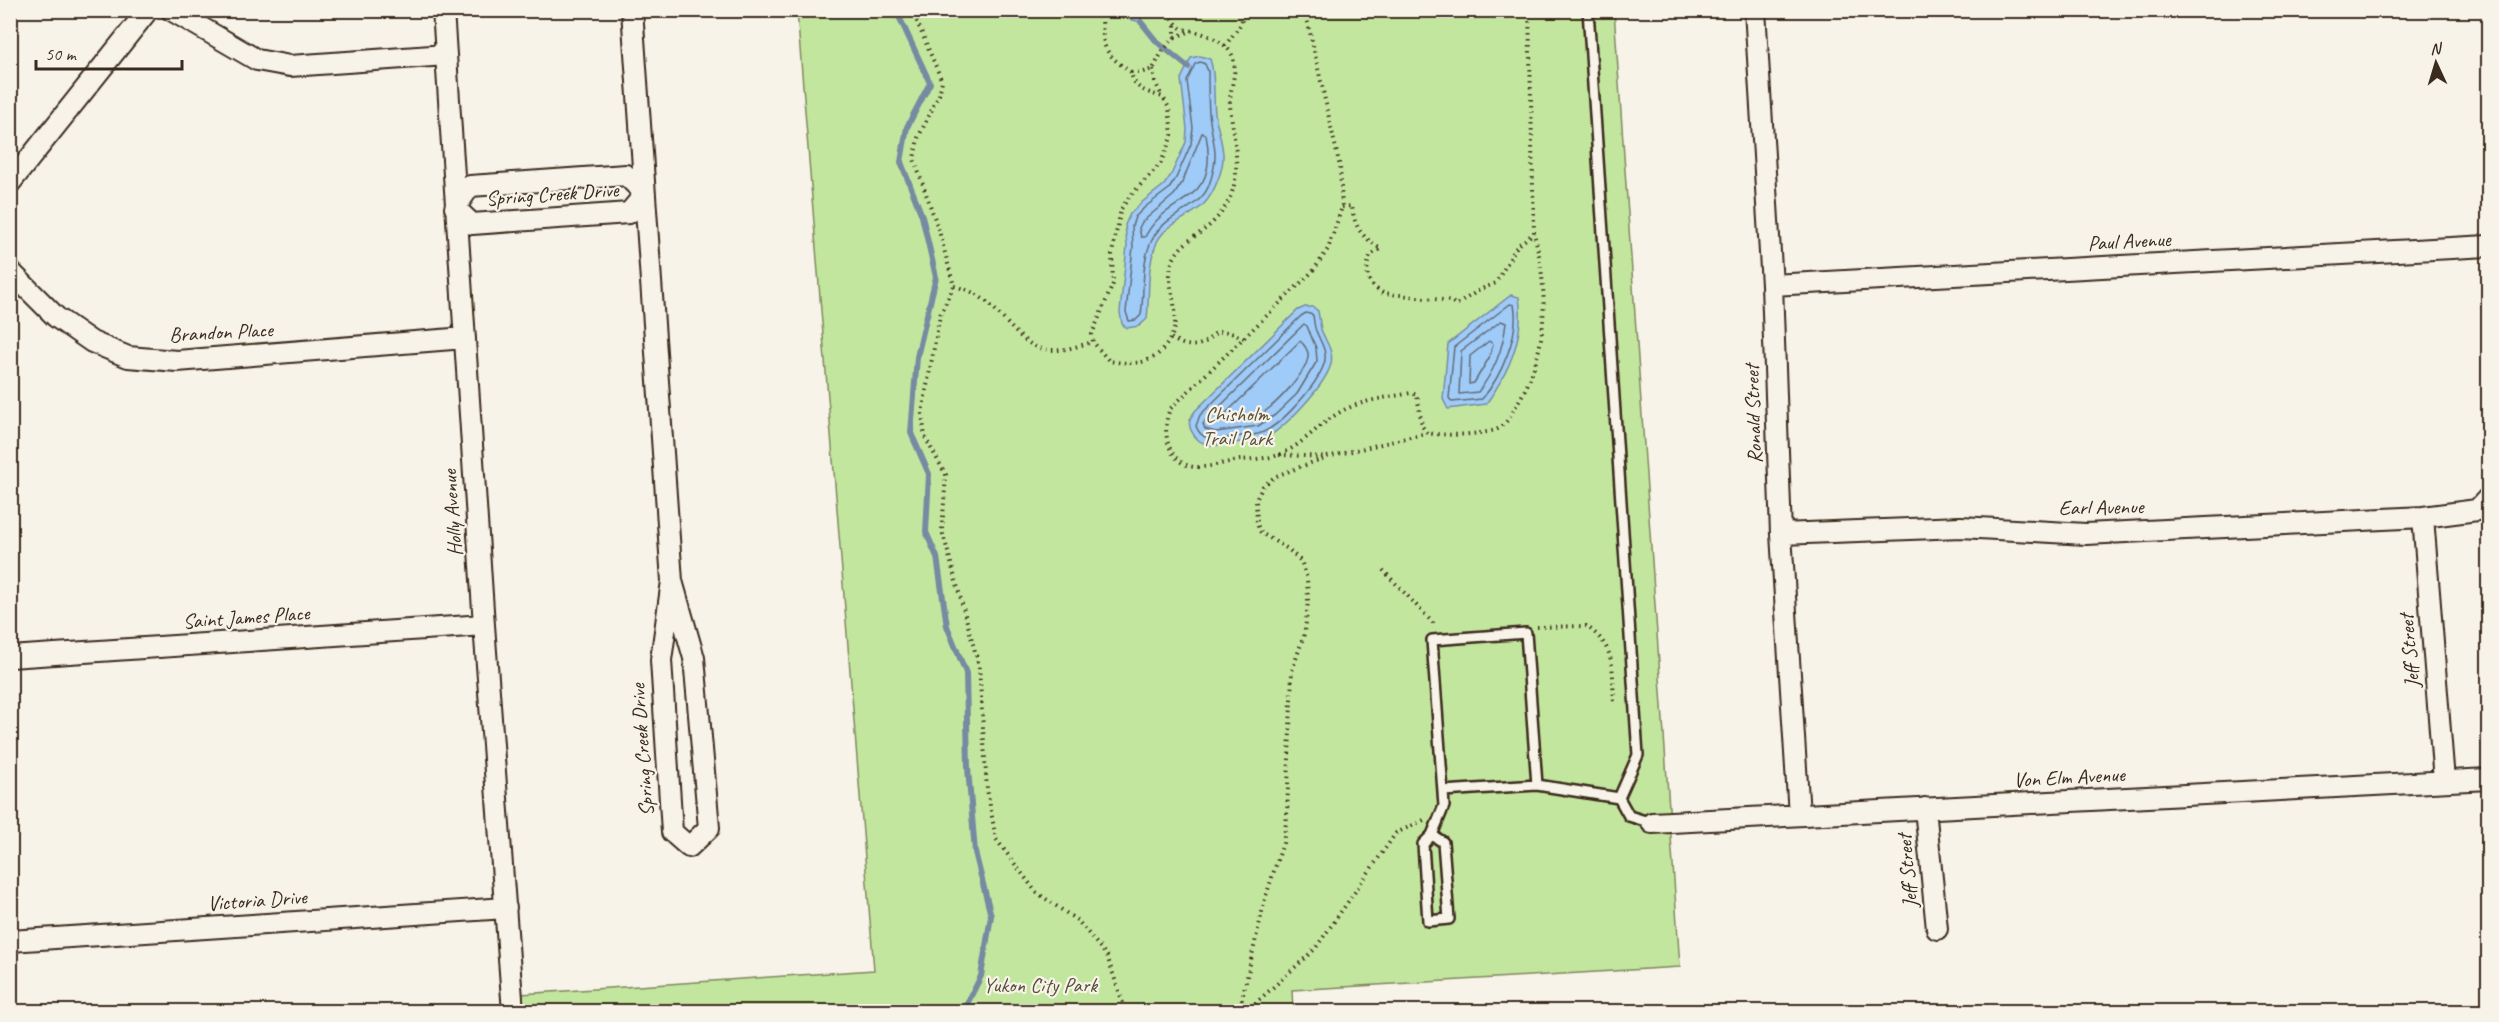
<svg xmlns="http://www.w3.org/2000/svg" width="2499" height="1022" viewBox="0 0 2499 1022" font-family="Caveat,sans-serif">
  <style>
    .green { fill: #c3e69f; stroke: #7f885e; stroke-width: 1.5 }
    .water { fill: #9ecbf8; stroke: #768ba1; stroke-width: 1.5 }
    .lines { fill: none; stroke-linecap: round; stroke-linejoin: round }
    .shore { stroke: #636a75; stroke-width: 1.5 }
    .stream { stroke: #768ba1; stroke-width: 6 }
    .lane-casing { stroke: #3b2a1e; stroke-width: 14 }
    .street-casing { stroke: #3b2a1e; stroke-width: 24 }
    .path { stroke: #3b2a1e; stroke-width: 4; stroke-dasharray: 1.5 4.5; stroke-linecap: butt }
    .lane { stroke: #f7f3e8; stroke-width: 9 }
    .street { stroke: #f7f3e8; stroke-width: 20 }
    .labels { text-anchor: middle; stroke-width: 4.5; stroke-linejoin: round; paint-order: stroke }
    .street-label { font-size: 21px; fill: #3b2a1e; stroke: #f7f3e8 }
    .park-label { font-size: 21px; fill: #565038; stroke: #f7f3e8 }
  </style>
  <rect width="100%" height="100%" fill="#f7f3e8"/>
  <filter id="ink" filterUnits="userSpaceOnUse"><feTurbulence type="fractalNoise" baseFrequency=".0167" numOctaves="2"/><feDisplacementMap in="SourceGraphic" scale="12" xChannelSelector="R" yChannelSelector="G"/><feConvolveMatrix kernelMatrix="1 2 1 2 8 2 1 2 1" color-interpolation-filters="sRGB"/></filter>
  <g filter="url(#ink)">
    <path class="green" d="M797,11h817l66,956 -388,23 1,22h-770l-2,-18 353,-24z"/>
    <path class="water" d="M1122,11h19v11l-12,-3z
      M1200,56l10,3c6,17 3,36 5,54 2,14 7,27 8,41 1,15 -9,40 -20,51 -13,13 -37,18 -46,37 -11,25 -7,51 -10,77l-8,7 -12,2 -5,-4 -2,-12 7,-66 -2,-21 5,-11 11,-11 23,-18 7,-10 15,-33 1,-13 -6,-50 10,-21z
      M1511,295l8,2c6,40 -10,75 -33,107l-38,5 -5,-10 5,-55z
      M1305,307h8l5,4c1,6 2,13 3,18 4,12 13,21 10,35 -6,22 -47,65 -67,75 -6,2 -16,2 -23,3 -17,2 -39,10 -49,-10 -5,-8 -2,-14 3,-21l103,-101z"/>
    <g class="lines">
      <path class="shore" d="M1200,62l5,2 3,7c0,14 0,28 1,42 3,31 12,39 0,72 -9,25 -44,29 -56,53 -13,24 -8,51 -12,77l-5,5 -7,1 -3,-9 7,-65 -1,-21 3,-9 10,-10 24,-18 7,-11 15,-34 2,-16 -6,-47 8,-17z
        M1202,133l4,2c14,73 -39,57 -61,102h-4l-2,-9 3,-6 32,-27 8,-12z
        M1510,304l4,1c6,29 -13,72 -32,94l-30,3 -3,-4 5,-51z
        M1306,313l7,2c1,6 1,13 4,18 4,10 11,19 7,31 -7,21 -44,64 -66,70 -10,2 -21,2 -32,4 -14,2 -25,2 -30,-12l4,-11 101,-99z
        M1501,321l5,2c-3,26 -11,48 -28,69l-19,2 2,-43z
        M1304,324l3,2 9,22 1,13 -20,33 -22,21 -17,11 -42,6 -11,-3 -2,-5 3,-4z
        M1300,341c4,3 9,10 8,16 -2,17 -37,54 -53,60 -8,4 -24,4 -32,3v-4z
        M1489,341l4,3 -4,14 -15,25 -5,1 1,-28z"/>
      <path class="stream" d="M896,10l34,73 -23,44 -6,35 21,54 14,61 -19,80 -6,76 18,41 -3,58 11,25 10,69 19,47 2,95 7,84 16,64 -10,60 -18,36
        M1141,22l16,20 31,25"/>
      <defs>
        <path id="lane" d="M1588,10l50,745 -19,43 10,18 23,7
          M1443,791l94,-6 82,13
          M1432,835l11,7 6,77 -21,2 -5,-77 9,-9 12,-29 -12,-166 94,-7 11,152"/>
        <path id="street" d="M171,10l86,50 33,6 156,-11
          M443,10l41,615 29,387
          M632,10l40,571 22,77 15,170 -20,19 -17,-15 -11,-172 11,-79
          M1755,10l17,275 9,249 18,281
          M626,175l19,19 -16,19 -157,11 -17,-16 15,-22z
          M10,183l138,-173
          M10,271l46,46 36,25 36,15 49,4 288,-23
          M1772,285l716,-39
          M2423,517l21,264
          M1781,534l180,-7 125,7 337,-17 54,-7 11,-12
          M10,657l474,-32
          M1925,808l12,121
          M1652,823l836,-44
          M10,941l496,-33"/>
      </defs>
      <use href="#lane" class="lane-casing"/>
      <use href="#street" class="street-casing"/>
      <path class="path" d="M912,10l30,71 -3,14 -21,43 -4,21 25,72 15,55 -14,29 -18,98 3,24 21,38 -4,55 37,136 8,123 9,50 40,53 42,29 29,35 19,56
        M1102,10c1,36 -2,41 29,62 3,18 16,20 32,25l6,11 3,27 -11,28 -31,33 -9,13 -9,44 1,31 -21,50 1,8 16,19c20,3 40,5 54,-12 29,-33 -4,-62 11,-91 9,-18 27,-23 40,-37 34,-35 20,-74 16,-116 -1,-17 9,-34 2,-50 -7,-14 -24,-20 -38,-24 -3,-1 -10,-1 -13,-3 -5,-3 -11,-13 -14,-18
        M1305,10l35,157 2,40 -14,42 -15,22 -143,138c-9,21 -3,55 25,58 14,1 31,-5 45,-7 13,-1 29,-1 41,-6 27,-12 44,-38 72,-48 18,-7 38,-9 58,-13l6,2 5,31 5,7c15,3 53,2 68,-3 10,-3 16,-15 21,-24 33,-53 33,-114 18,-173l-5,-223
        M1175,37l16,-6
        M1225,46l16,-22 3,-14
        M1153,69l2,13 7,14
        M1131,72h12l10,-3 9,-17 13,-15v-15
        M1342,207l10,-1c3,24 10,30 29,43l-11,6c-5,17 -4,29 13,38l68,8 5,4 25,-16 15,-6 21,-37 17,-13
        M954,286c11,3 20,6 29,13 22,16 38,51 69,51 14,1 28,-5 41,-8
        M1171,338c11,8 26,11 37,2 2,-2 6,-6 8,-7 9,-4 20,2 28,5
        M1279,455l46,2
        M1383,570l50,53v4
        M1537,627l49,-1c31,21 26,44 28,77h-2
        M1239,1012l26,-113 18,-56 4,-27 5,-145 13,-39 3,-31 -1,-23 -6,-17 -13,-12 -27,-16 -4,-9 -1,-24 7,-14 13,-10 51,-19 100,-24
        M1246,1012l69,-63 81,-116 28,-13"/>
      <use href="#lane" class="lane"/>
      <use href="#street" class="street"/>
    </g>
  </g>
  <g class="labels">
    <g class="street-label">
      <text transform="translate(552 194) rotate(-4)" y="7">Spring Creek Drive</text>
      <text transform="translate(2129 241) rotate(-3)" y="7">Paul Avenue</text>
      <text transform="translate(221 332) rotate(-3)" y="7">Brandon Place</text>
      <text transform="translate(1753 414) rotate(-92)" y="7">Ronald Street</text>
      <text transform="translate(2101 507) rotate(-1)" y="7">Earl Avenue</text>
      <text transform="translate(452 513) rotate(-94)" y="7">Holly Avenue</text>
      <text transform="translate(246 617) rotate(-4)" y="7">Saint James Place</text>
      <text transform="translate(2409 651) rotate(-95)" y="7">Jeff Street</text>
      <text transform="translate(642 750) rotate(-94)" y="7">Spring Creek Drive</text>
      <text transform="translate(2069 777) rotate(-3)" y="7">Von Elm Avenue</text>
      <text transform="translate(1907 871) rotate(-95)" y="7">Jeff Street</text>
      <text transform="translate(257 900) rotate(-4)" y="7">Victoria Drive</text>
    </g>
    <g class="park-label">
      <text x="1237" y="421">Chisholm<tspan x="1237" dy="24">Trail Park</tspan></text>
      <text x="1040" y="992">Yukon City Park</text>
    </g>
  </g>
  <rect width="2499" height="1022" fill="none" stroke="#f7f3e8" stroke-width="36"/>
  <rect x="18" y="18" width="2463" height="986" fill="none" stroke="#3b2a1e" stroke-width="2" filter="url(#ink)"/>
  <g transform="translate(2436 63) rotate(356)" stroke="#f7f3e8" stroke-width="4.5" paint-order="stroke">
  <path d="M0-4.5L10 22L0 15L-10 22Z" fill="#3b2a1e"/>
  <text y="-9" font-size="16" font-weight="bold" text-anchor="middle" fill="#3b2a1e">N</text>
  </g>
  <path d="M36 60v9h146v-9" fill="none" stroke="#3b2a1e" stroke-width="3"/>
  <text x="45" y="60" font-size="18" fill="#3b2a1e" stroke="#f7f3e8" stroke-width="4.5" paint-order="stroke">50 m</text>
</svg>
